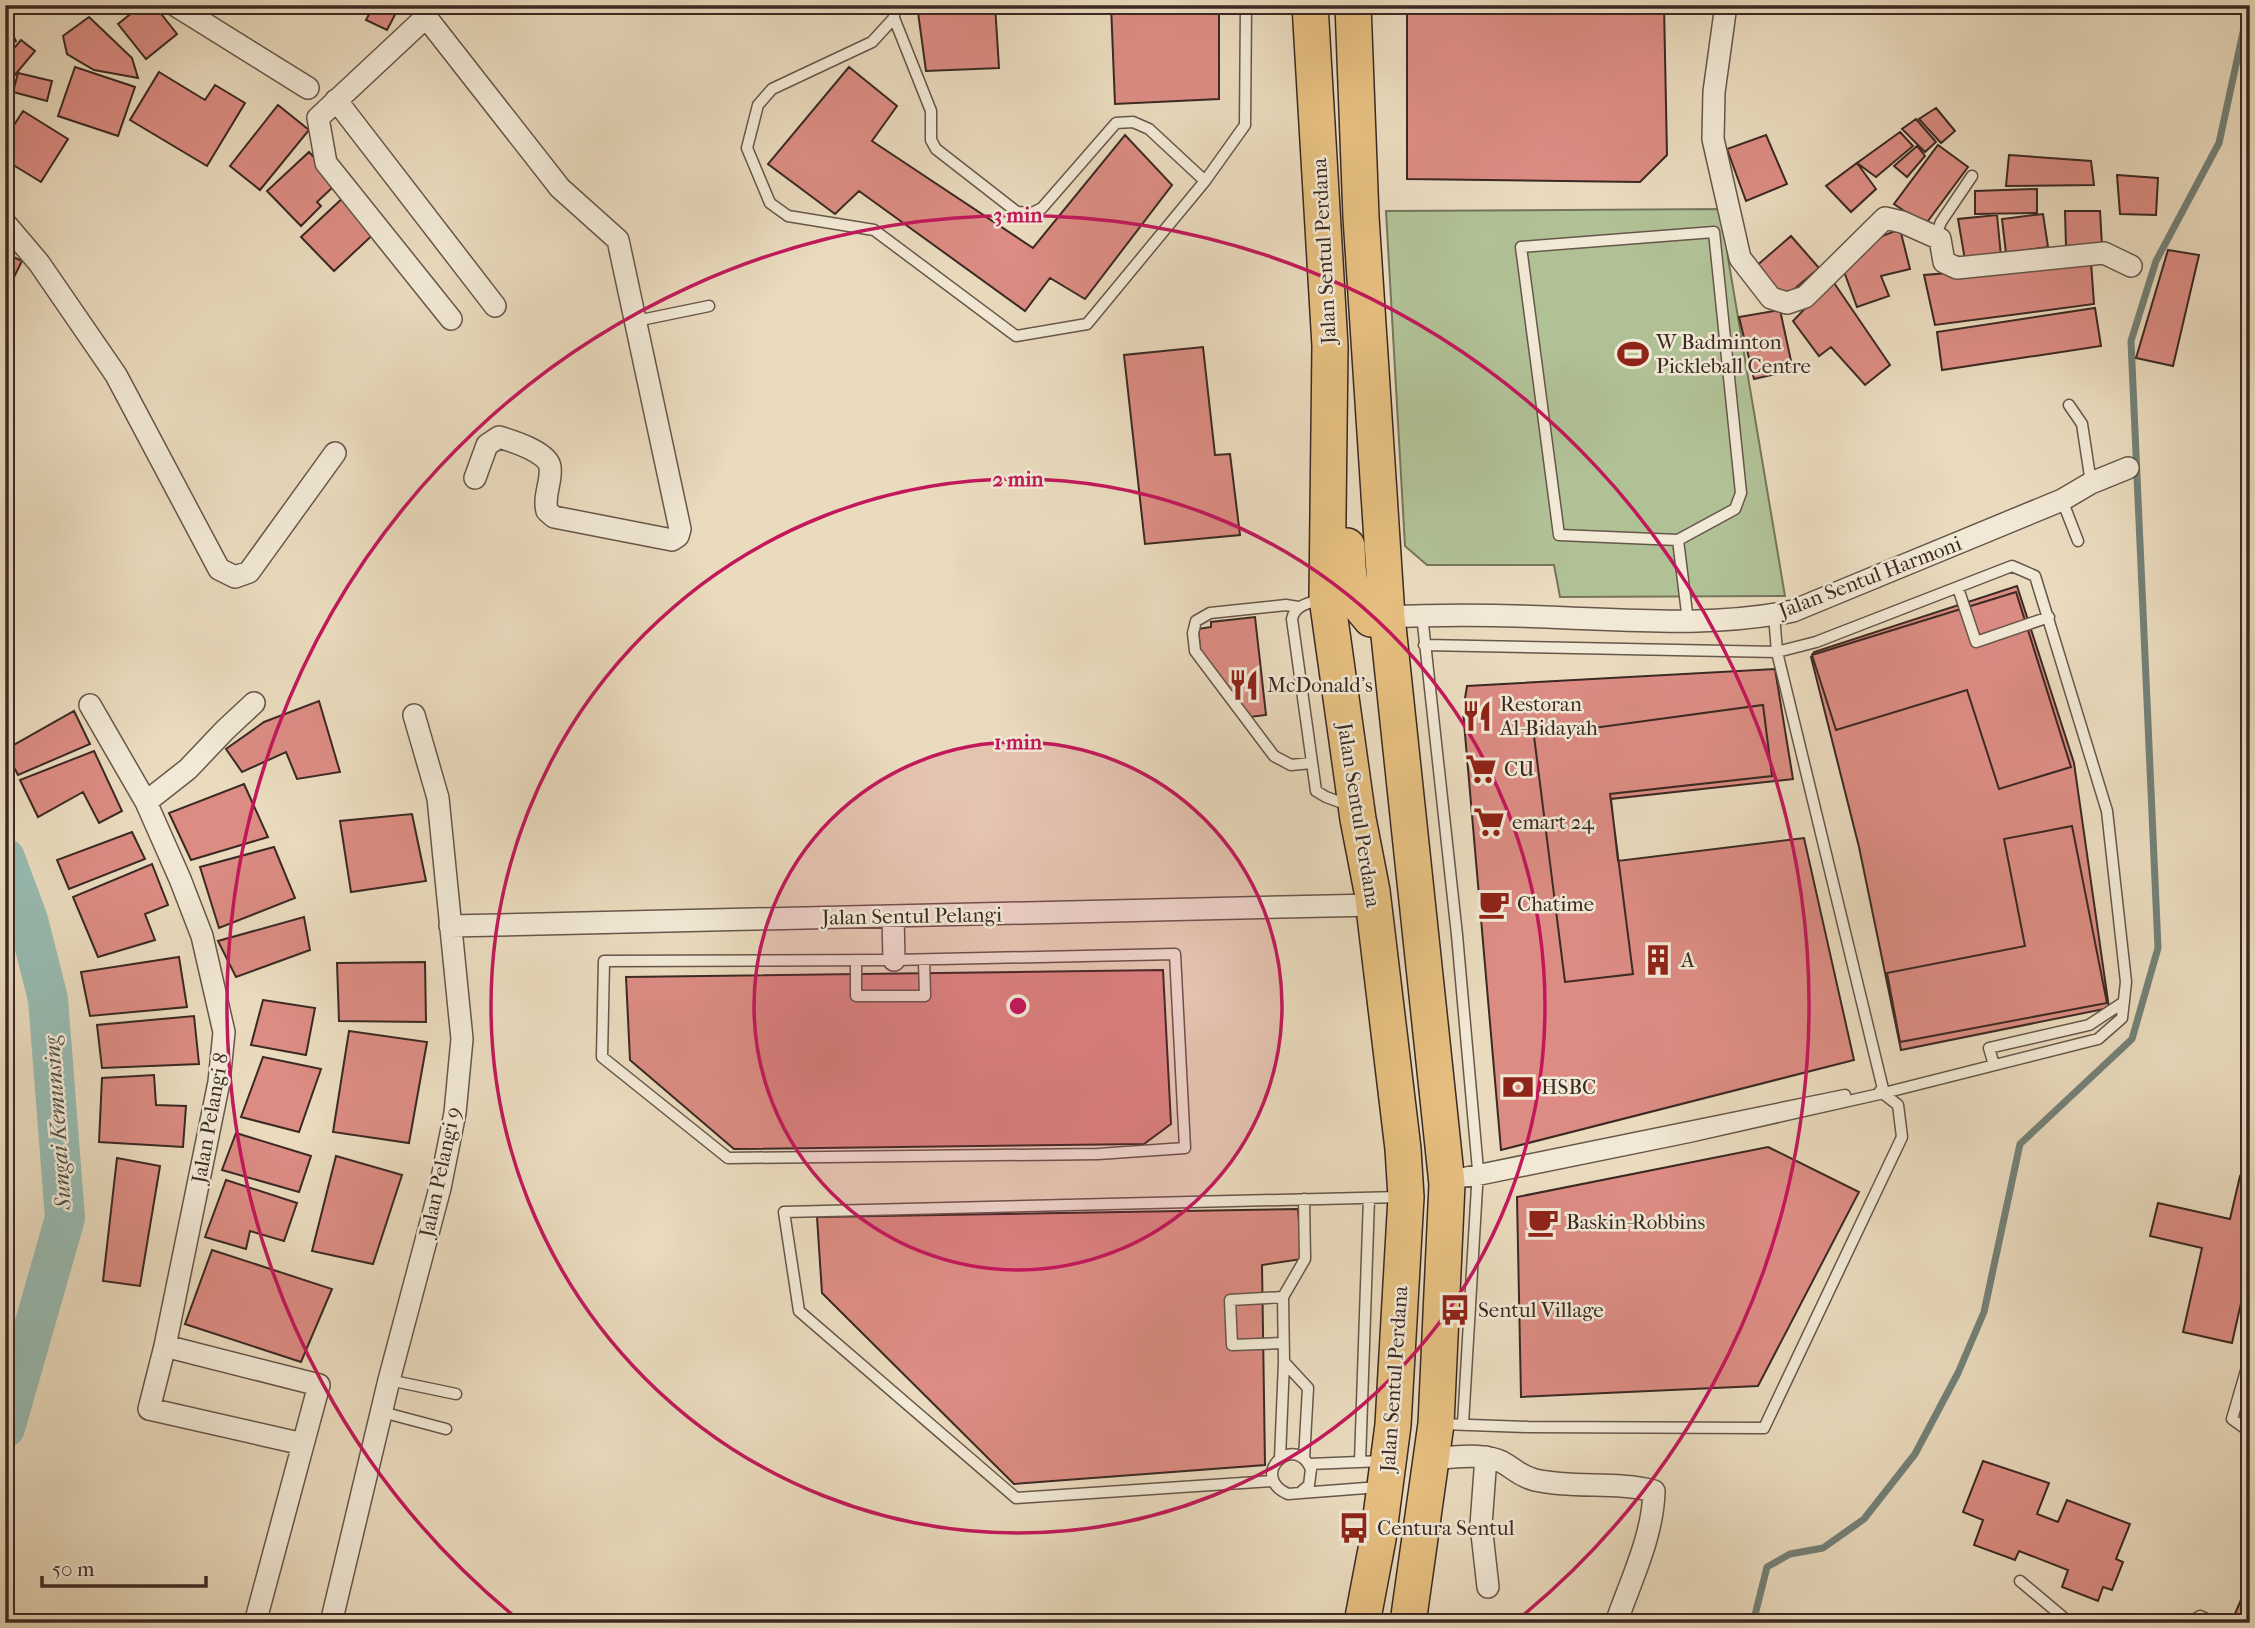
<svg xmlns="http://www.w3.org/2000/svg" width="2255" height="1628" viewBox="0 0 2255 1628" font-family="'IM FELL French Canon',serif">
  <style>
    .green { fill: #b1c196; stroke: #76755c; stroke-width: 2 }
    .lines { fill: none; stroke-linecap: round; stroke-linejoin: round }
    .stream { stroke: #738178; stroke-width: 7 }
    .river { stroke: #98bbb1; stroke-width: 40 }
    .building { fill: #dc8c83; stroke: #3b2923; stroke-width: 2 }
    .service-casing { stroke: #67564a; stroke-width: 13 }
    .minor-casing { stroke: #67564a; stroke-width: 24 }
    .primary-casing { stroke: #3b2923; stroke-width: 38 }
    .service { stroke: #f1e8d5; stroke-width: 10 }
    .minor { stroke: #f1e8d5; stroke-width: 21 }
    .primary { stroke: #e5be7f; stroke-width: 35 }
    .ring { fill: none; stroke: #c2185b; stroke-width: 3.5 }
    .labels { text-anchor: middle; stroke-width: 5; stroke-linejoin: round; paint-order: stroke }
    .street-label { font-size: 21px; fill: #3b2923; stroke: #f1e8d5 }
    .poi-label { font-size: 21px; fill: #3b2923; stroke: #f1e8d5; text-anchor: start }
    .water-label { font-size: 23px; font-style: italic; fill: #524e46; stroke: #f1e8d5 }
    .centre { fill: #c2185b; stroke: #f1e8d5; stroke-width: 3.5 }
    .ring-label { font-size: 21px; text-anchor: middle; font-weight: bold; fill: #c2185b; stroke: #f1e8d5; stroke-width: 5; stroke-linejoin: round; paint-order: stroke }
  </style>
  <rect width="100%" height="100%" fill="#eadbbe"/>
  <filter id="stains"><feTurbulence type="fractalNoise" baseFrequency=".00286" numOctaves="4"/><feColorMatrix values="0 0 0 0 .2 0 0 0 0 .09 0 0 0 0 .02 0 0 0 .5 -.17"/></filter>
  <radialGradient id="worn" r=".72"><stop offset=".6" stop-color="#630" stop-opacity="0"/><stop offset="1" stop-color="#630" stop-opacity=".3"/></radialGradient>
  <path class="green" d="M1725,209l3,49 57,338 -225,1 -6,-32h-127l-22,-19 -19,-335z"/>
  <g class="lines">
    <path class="stream" d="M1755,1615l12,-48 23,-13 33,-6 41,-29 51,-65 43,-81 26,-61 36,-168 112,-105 26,-91 -27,-607 25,-80 63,-118 30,-138"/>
    <path class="river" d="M5,858l23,62 20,79 17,219 -60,210"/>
  </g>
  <path class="building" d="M142,5h12l23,29 -31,25 -28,-35z
    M374,5h26l-13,25 -21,-10z
    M917,5h78l4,63 -73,3z
    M1111,5h108v94l-104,5z
    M1407,5h257l3,150 -27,27 -233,-3z
    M89,17l43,41 6,20 -44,-8 -27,-16 -4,-18z
    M5,19l11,22 -11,6z
    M21,40l14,11 -21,25 -9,-7v-10z
    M75,67l60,20 -17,49 -60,-20z
    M849,67l48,39 -25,35 161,107 92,-113 47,50 -87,114 -35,-21 -25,33 -166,-120 -24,23 -67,-50z
    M159,72l46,28 10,-15 30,18 -38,63 -77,-46z
    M18,73l34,8 -5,20 -34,-9z
    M278,105l31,25 -49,60 -30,-24z
    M1936,108l19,23 -14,12 -22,-24z
    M23,111l45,28 -27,43 -36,-22v-21z
    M1916,119l20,23 -11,10 -23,-23z
    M1900,132l13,14 -37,31 -19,-14z
    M1766,135l21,49 -41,17 -19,-52z
    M1938,145l30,22 -43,58 -31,-21z
    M1917,146l8,10 -18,21 -13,-11z
    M309,152l19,20 5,15 -16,15 4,4 -20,20 -34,-35z
    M2009,155l82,6 3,24 -88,1z
    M1857,163l19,26 -25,23 -25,-26z
    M2117,175l41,3 -2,37 -36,-1z
    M2037,189v24l-62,1v-23z
    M346,195l33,34 -45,42 -33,-34z
    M2065,211h35l2,34 -36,1z
    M2043,214l5,33 -42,6 -4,-34z
    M1997,215l4,41 -36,4 -7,-41z
    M1900,229l10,40 -29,7 8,20 -32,11 -15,-41 28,-25z
    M1791,236l28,32 -34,29 -31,-29z
    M5,248l6,3 -2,4 13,6 -17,34z
    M2168,250l31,5 -26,111 -37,-8z
    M2091,262l3,42 -159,21 -11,-50z
    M1832,280l58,85 -25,20 -34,-38 -12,9 -26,-35z
    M2095,308l6,38 -159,24 -5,-38z
    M1780,310l13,60 -39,9 -15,-62z
    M1203,347l12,108 15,-1 10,81 -95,9 -21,-189z
    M2017,586l57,177 35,245 -208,42 -42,-203 -48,-190 3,-5z
    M2016,592l55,175 -72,22 -32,-99 -131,40 -24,-75z
    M1255,617l11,98 -16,2 -49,-61 -3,-27 13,-2v-5z
    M1775,669l18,110 -182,20 7,62 186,-23 50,222 -353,90 -38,-439 4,-25z
    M319,701l21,71 -43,7 -11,-27 -44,20 -16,-23 38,-27z
    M1763,705l9,71 -162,18 23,180 -68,8 -31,-246z
    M74,711l16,33 -72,31 -13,-25z
    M94,751l28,60 -23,12 -16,-31 -45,25 -18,-37z
    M244,784l24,53 -77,23 -22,-47z
    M412,814l14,67 -75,11 -11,-71z
    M2072,826l35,177 -207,39 -13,-69 138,-27 -21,-107z
    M132,832l13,27 -76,30 -12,-29z
    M274,847l21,51 -76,30 -19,-61z
    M152,864l16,41 -23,9 10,26 -57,17 -25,-60z
    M304,917l6,33 -74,27 -18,-36z
    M179,957l8,50 -97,9 -9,-44z
    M425,962l1,60 -87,-1 -2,-58z
    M1163,970l8,154 -27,20 -410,5 -104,-89 -4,-83z
    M263,1000l52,8 -9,47 -55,-10z
    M194,1016l5,48 -97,4 -5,-43z
    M349,1031l78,11 -18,101 -76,-11z
    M263,1057l58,12 -22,63 -58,-15z
    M154,1075l2,30 30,1 -3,41 -84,-5 3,-64z
    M236,1133l75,23 -12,36 -77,-22z
    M1768,1147l91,45 -101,194 -237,11 -4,-200z
    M336,1156l66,19 -29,89 -61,-13z
    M117,1158l43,8 -20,120 -37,-5z
    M2240,1176l10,3v84l-18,80 -49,-11 19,-84 -52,-12 8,-33 72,16z
    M226,1180l71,23 -13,38 -34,-10 -4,18 -41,-12z
    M1298,1209l4,50 -40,6 3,200 -251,19 -192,-191 -5,-76z
    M212,1250l120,39 -31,73 -116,-38z
    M1983,1461l66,22 -12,31 21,8 9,-22 63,24 -14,35 7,3 -11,28 -9,-3 -5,14 -36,-14 6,-17 -49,-19 -4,9 -41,-15 9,-25 -20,-8z
    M2250,1579v44h-19z"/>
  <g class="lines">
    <defs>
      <path id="service" d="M894,5v13l-22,24 -100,47 -14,16 -11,43 23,55 18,13 86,14 142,106 71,-12 118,-143 40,-56 1,-120
        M894,18l37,93v29l5,9 81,63 15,1 10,-5 74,-85 17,-1 16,7 56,52
        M1714,232l27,261 -6,16 -57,31 -119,-5 -38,-288z
        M1935,237l6,-15 31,-46
        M636,321l73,-15
        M2069,405l13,19 9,59
        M2062,500l16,41
        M1678,540l10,81
        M1958,588l18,54 73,-25
        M1324,599c-14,4 -29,5 -32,20l24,172 10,6 25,9
        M1298,607l-12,-2 -76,8 -14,8 -3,12 2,18 79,105 17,9 20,-2
        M1422,615l35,320 21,235 -15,254
        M1774,615l3,37 107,441
        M1424,645l353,7 39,-10 196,-76 23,10 72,235 19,171 -4,36 -24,21 -214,54 -195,44 -211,43 -28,3
        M1175,954l10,194 -87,6 -370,4 -126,-101 2,-96 290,-1z
        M856,960v36h69l-1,-36
        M1994,1065l-5,-17 100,-23 35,-23
        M1449,1176l396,-81
        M1283,1297l-53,3 2,45 51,-2
        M2250,1357l-18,62 18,13
        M1284,1362l24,26 -4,71
        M389,1380l67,14
        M382,1412l64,17
        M1442,1424l86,3 236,1 138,-291 -4,-32 -18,-14
        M1280,1458l4,-96 -1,-65 22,-38 -1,-60
        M1360,1462l9,-264
        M1309,1464l74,-3
        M1273,1481l-257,17 -217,-187 -15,-99 616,-15
        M1301,1492l8,-7 2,-16c-17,-38 -63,7 -23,25l91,-7
        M2020,1581l50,42
        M1714,1623l12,-3 13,3
        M2188,1623l12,-7 15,7"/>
      <path id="minor" d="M175,5l133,83
        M425,5l1,12 -108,101 8,45 125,156
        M1726,5l-12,87 -1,47 27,119 31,40 16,5 18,-6 80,-79 17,4 38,17 4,23 13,6 147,-15 27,13
        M426,17l134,171 58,52 62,289 -2,7 -6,4 -118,-23 -7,-6c-4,-15 5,-29 3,-44 -2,-15 -38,-26 -51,-30l-12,8 -12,33
        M336,100l159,206
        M5,223l34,40 77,112 103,194 16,8 14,-5 86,-119
        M1387,617c61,-3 121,-2 182,1 74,3 151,8 224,-7l269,-111 29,-17 37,-15
        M90,705l56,97 34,77 22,57 22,96 -5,50 -54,264 -16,63 154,35
        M146,802l42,-33 37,-39 29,-27
        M893,916l1,44
        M450,926l924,-21
        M165,1346l154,39 -64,238
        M1486,1457l-5,68 7,62
        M1433,1458c21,0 49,-6 69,4 13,7 17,14 33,18 40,9 80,1 119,11 -1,45 -23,89 -38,132
        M331,1623l58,-243 51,-192 15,-75 7,-74 -24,-241 -24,-83"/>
      <path id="primary" d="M1310,5l20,341 -3,252 31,221 14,72 31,258 3,48 -13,228 -15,114 -16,84
        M1353,5l8,212 26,400 60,567 -11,240 -28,199
        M1347,546c2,36 -1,45 24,73"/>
    </defs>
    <use href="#service" class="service-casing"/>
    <use href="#minor" class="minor-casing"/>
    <use href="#primary" class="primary-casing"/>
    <use href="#service" class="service"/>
    <use href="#minor" class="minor"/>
    <use href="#primary" class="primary"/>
  </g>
  <circle cx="1018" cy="1006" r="264" fill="#c2185b" fill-opacity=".12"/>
  <g class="ring">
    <circle cx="1018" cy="1006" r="264"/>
    <circle cx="1018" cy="1006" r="527"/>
    <path d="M520 1621A791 791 0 1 1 1516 1621"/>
  </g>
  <defs>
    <symbol id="stadium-bare" viewBox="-9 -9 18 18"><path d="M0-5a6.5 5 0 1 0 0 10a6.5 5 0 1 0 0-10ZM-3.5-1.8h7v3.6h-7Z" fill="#8f2418" stroke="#f1e8d5" stroke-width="2.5" paint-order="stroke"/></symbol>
    <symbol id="restaurant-bare" viewBox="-9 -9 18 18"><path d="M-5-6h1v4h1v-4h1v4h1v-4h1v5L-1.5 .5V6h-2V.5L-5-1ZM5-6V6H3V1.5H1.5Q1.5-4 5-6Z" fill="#8f2418" stroke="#f1e8d5" stroke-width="2.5" paint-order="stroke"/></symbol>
    <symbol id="supermarket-bare" viewBox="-9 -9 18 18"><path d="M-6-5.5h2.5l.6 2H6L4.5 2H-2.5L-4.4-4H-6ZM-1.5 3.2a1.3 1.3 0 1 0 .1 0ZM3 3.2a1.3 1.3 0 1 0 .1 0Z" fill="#8f2418" stroke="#f1e8d5" stroke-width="2.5" paint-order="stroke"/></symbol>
    <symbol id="cafe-bare" viewBox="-9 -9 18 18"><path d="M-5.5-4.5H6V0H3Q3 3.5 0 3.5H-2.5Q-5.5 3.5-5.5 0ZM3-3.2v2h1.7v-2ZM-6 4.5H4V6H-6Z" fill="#8f2418" stroke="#f1e8d5" stroke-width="2.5" paint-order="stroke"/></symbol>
    <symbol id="building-bare" viewBox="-9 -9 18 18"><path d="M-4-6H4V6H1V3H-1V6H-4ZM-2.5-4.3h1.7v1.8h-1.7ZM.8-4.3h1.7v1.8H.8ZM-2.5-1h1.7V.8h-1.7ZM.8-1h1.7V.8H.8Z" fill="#8f2418" stroke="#f1e8d5" stroke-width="2.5" paint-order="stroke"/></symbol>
    <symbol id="bank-bare" viewBox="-9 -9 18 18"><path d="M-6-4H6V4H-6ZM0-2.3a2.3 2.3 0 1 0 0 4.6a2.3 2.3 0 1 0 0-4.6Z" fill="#8f2418" stroke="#f1e8d5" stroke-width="2.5" paint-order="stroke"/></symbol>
    <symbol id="bus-bare" viewBox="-9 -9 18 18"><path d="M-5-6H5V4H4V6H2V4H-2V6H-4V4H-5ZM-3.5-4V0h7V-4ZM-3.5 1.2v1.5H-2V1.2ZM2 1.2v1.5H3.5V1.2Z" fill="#8f2418" stroke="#f1e8d5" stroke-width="2.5" paint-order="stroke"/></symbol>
  </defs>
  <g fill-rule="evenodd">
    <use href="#stadium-bare" x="1611" y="332" width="44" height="44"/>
    <use href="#restaurant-bare" x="1222" y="663" width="44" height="44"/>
    <use href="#restaurant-bare" x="1455" y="694" width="44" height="44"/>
    <use href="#supermarket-bare" x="1459" y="747" width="44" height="44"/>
    <use href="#supermarket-bare" x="1467" y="800" width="44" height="44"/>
    <use href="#cafe-bare" x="1472" y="882" width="44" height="44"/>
    <use href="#building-bare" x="1636" y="938" width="44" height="44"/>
    <use href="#bank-bare" x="1496" y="1065" width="44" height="44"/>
    <use href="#cafe-bare" x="1521" y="1200" width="44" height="44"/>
    <use href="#bus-bare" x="1433" y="1288" width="44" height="44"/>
    <use href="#bus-bare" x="1332" y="1506" width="44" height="44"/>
  </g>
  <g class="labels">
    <g class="street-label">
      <text transform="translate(1324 251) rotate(-93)" y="7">Jalan Sentul Perdana</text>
      <text transform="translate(1870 577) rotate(-21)" y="7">Jalan Sentul Harmoni</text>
      <text transform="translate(1359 815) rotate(81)" y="7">Jalan Sentul Perdana</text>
      <text transform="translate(912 916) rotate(-1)" y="7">Jalan Sentul Pelangi</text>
      <text transform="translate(210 1118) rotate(-80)" y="7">Jalan Pelangi 8</text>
      <text transform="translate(440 1172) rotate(-78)" y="7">Jalan Pelangi 9</text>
      <text transform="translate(1394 1379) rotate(-86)" y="7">Jalan Sentul Perdana</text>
    </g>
    <g class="poi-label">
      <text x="1656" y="349">W Badminton<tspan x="1656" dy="24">Pickleball Centre</tspan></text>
      <text x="1267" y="692">McDonald's</text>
      <text x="1500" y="711">Restoran<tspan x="1500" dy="24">Al-Bidayah</tspan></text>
      <text x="1504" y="776">CU</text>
      <text x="1512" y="829">emart 24</text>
      <text x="1517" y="911">Chatime</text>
      <text x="1681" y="967">A</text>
      <text x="1541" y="1094">HSBC</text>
      <text x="1566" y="1229">Baskin-Robbins</text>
      <text x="1478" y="1317">Sentul Village</text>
      <text x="1377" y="1535">Centura Sentul</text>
    </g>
    <g class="water-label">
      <text transform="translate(57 1123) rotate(-94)" y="8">Sungai Kemunsing</text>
    </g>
  </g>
  <circle cx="1018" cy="1006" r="10" class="centre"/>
  <g class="ring-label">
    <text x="1018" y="222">3 min</text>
    <text x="1018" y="486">2 min</text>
    <text x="1018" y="749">1 min</text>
  </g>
  <rect width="2255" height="1628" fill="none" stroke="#eadbbe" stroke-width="28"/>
  <rect x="7" y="7" width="2241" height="1614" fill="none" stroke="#3b2923" stroke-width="3.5"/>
  <rect x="14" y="14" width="2227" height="1600" fill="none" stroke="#3b2923" stroke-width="2"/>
  <path d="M42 1576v10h164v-10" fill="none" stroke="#3b2923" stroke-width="3.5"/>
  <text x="52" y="1576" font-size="21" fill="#3b2923" stroke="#f1e8d5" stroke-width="5" paint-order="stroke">50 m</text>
  <rect width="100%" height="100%" filter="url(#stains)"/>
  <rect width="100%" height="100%" fill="url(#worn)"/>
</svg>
